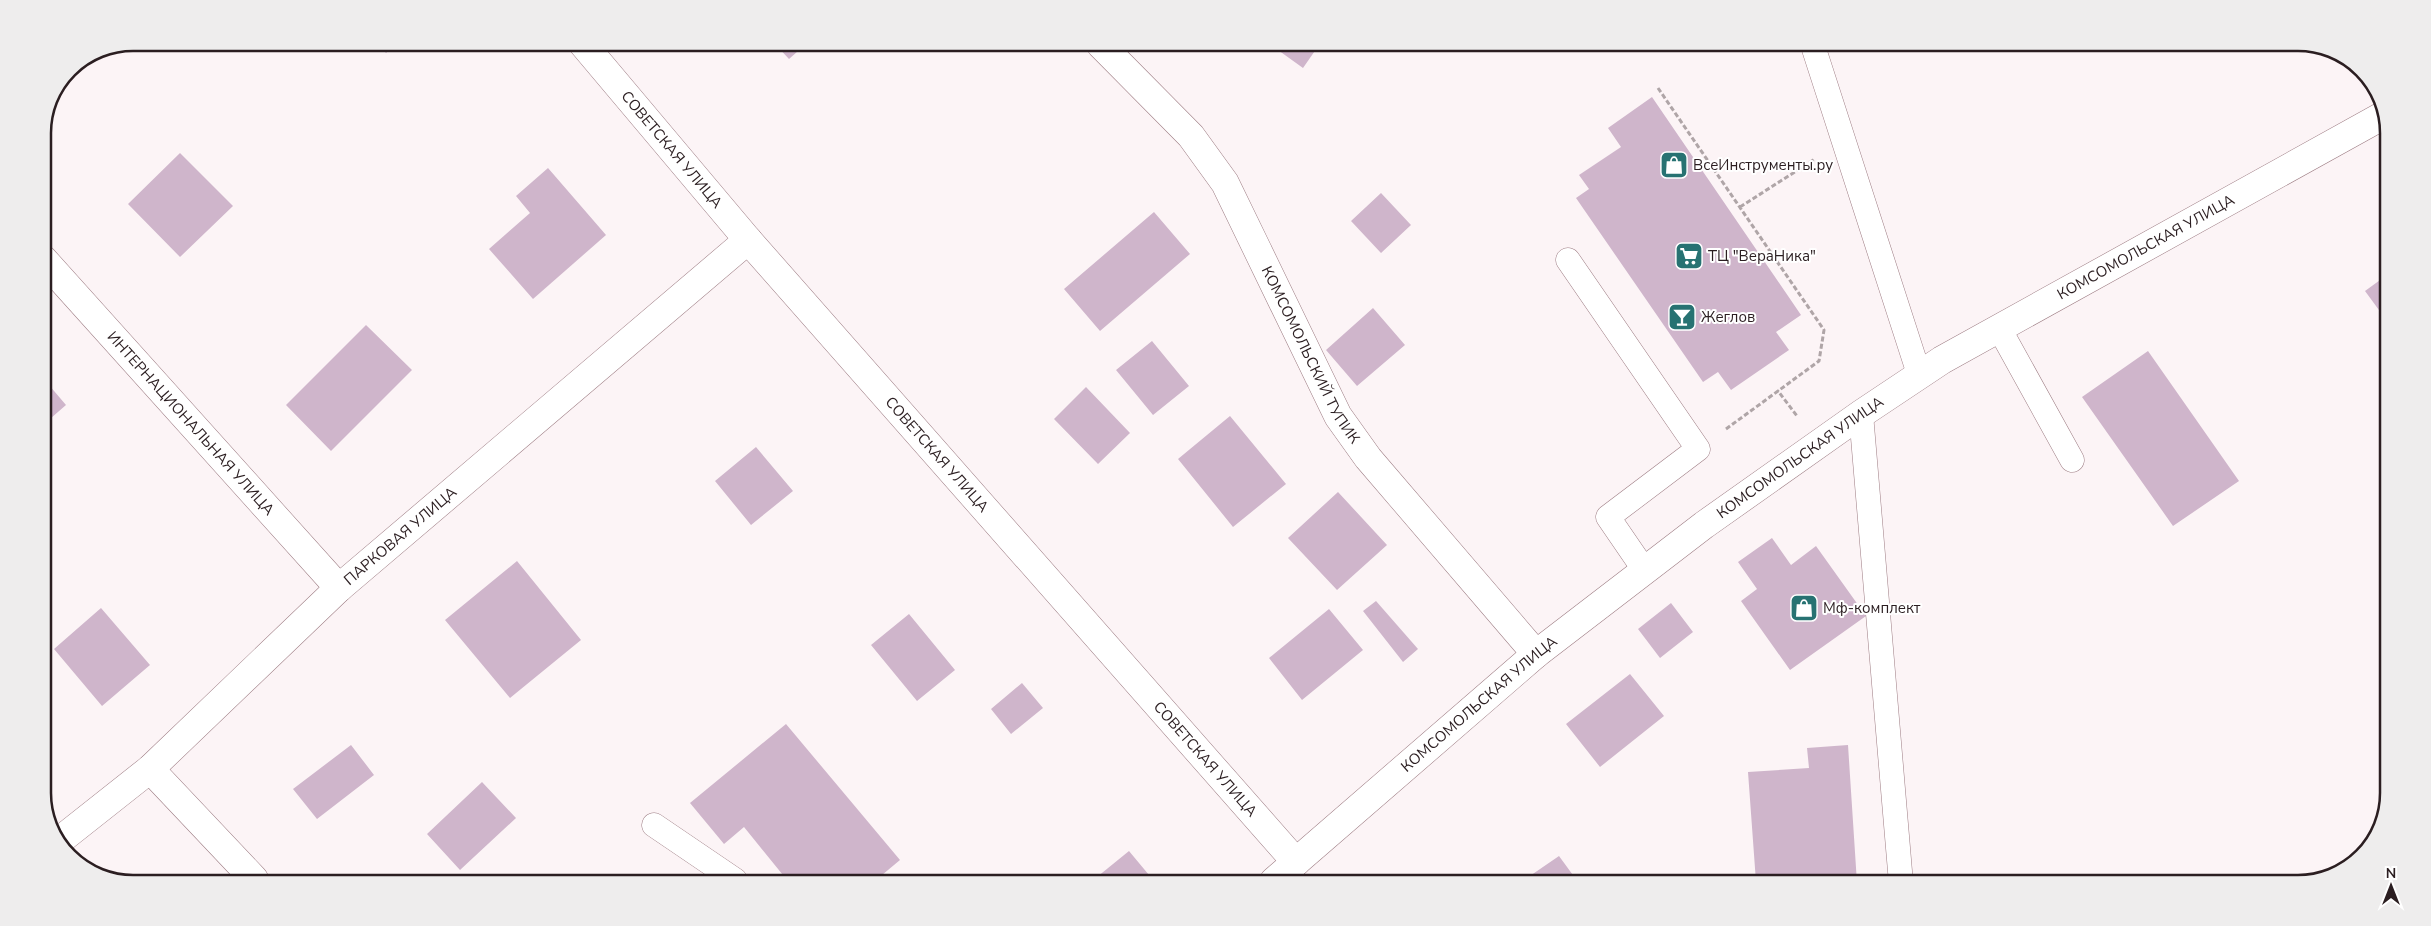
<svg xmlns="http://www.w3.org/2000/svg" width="2431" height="926" viewBox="0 0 2431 926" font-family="'Nunito Sans',sans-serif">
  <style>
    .building { fill: #cfb5cb }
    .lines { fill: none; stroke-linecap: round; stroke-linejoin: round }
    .service-casing { stroke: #9d7c83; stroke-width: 25 }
    .minor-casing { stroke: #9d7c83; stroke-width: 29 }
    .path { stroke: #afa5a7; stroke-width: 3; stroke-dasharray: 5 2.5; stroke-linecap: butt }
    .service { stroke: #fff; stroke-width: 24 }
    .minor { stroke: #fff; stroke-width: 28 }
    .labels { text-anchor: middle; stroke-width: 4; stroke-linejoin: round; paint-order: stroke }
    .street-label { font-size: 15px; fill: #2b1e21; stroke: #fff }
    .poi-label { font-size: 15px; fill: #2b1e21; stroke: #fff; text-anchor: start }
    .rim { fill: none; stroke: #2b1e21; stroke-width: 2.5 }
  </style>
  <rect width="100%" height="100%" fill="#fcf4f6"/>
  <path class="building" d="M377,43h20l-11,10z
    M775,44h31l-17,15z
    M1271,45h48l-16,23z
    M1652,97l149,218 -25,17 13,18 -58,40 -13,-18 -15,10 -127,-184 13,-9 -10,-14 42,-28 -13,-19z
    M180,153l53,53 -53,51 -52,-53z
    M548,168l58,67 -73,64 -44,-50 41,-36 -14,-17z
    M1381,193l30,32 -30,28 -30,-32z
    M1154,212l36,42 -90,77 -36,-42z
    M2387,275v46l-22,-30z
    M1373,308l32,37 -48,41 -31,-36z
    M366,325l46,45 -81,81 -45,-46z
    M1152,341l37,45 -36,29 -37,-45z
    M2148,351l91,130 -66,45 -91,-129z
    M43,378l23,27 -23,20z
    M1086,387l44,46 -32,31 -44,-45z
    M1230,416l56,68 -53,43 -55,-68z
    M756,447l37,44 -42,34 -36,-44z
    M1338,492l49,53 -50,45 -49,-52z
    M1772,538l19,27 25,-19 50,70 -76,54 -49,-69 16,-12 -19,-27z
    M517,561l64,79 -71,58 -65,-78z
    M1376,601l42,48 -15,13 -40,-51z
    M1671,603l22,29 -33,26 -22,-29z
    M101,608l49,57 -48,41 -48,-57z
    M1329,609l34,41 -61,50 -33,-42z
    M909,614l46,56 -38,31 -46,-56z
    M1630,674l34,42 -64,51 -34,-43z
    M1022,683l21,25 -32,26 -20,-25z
    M786,724l114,136 -24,20h-60l-3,-4 -6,4h-20l-43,-53 -20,17 -34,-41z
    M351,745l23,30 -57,44 -24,-30z
    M1848,745l9,138 -101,-1 -8,-110 61,-4 -2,-20z
    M482,782l34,36 -56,52 -33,-36z
    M1129,851l20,24 -8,6h-41l-3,-4z
    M1559,856l19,26h-57z"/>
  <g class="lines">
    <defs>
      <path id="service" d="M1813,46l106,328
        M1568,260l130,189 -90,68 37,54
        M1999,328l73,132
        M1861,414l40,469
        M654,825l81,55"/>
      <g id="minor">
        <path id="s1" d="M583,44l165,196 548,622"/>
        <path id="s2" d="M1101,45l90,91 34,47 113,233 30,42 168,196"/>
        <path id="s3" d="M43,259l296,329"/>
        <path d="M150,769l104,110"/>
        <path id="s4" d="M59,841l91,-72 189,-181 409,-348"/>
        <path id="s5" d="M1274,881l262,-227 168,-129 157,-111 81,-54 442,-245"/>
      </g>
    </defs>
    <use href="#service" class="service-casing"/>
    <use href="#minor" class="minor-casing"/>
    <path class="path" d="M1658,88l166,242 -5,31 -41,30
      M1740,207l75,-48
      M1726,429l52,-38 19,25"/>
    <use href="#service" class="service"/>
    <use href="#minor" class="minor"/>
  </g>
  <defs>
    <symbol id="shop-square" viewBox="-11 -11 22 22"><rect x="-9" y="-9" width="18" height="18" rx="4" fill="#277272" stroke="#fff"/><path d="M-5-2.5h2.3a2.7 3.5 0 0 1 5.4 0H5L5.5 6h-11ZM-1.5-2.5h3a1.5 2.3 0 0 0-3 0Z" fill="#fff"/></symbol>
    <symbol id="supermarket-square" viewBox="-11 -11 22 22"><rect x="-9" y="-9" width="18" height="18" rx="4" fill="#277272" stroke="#fff"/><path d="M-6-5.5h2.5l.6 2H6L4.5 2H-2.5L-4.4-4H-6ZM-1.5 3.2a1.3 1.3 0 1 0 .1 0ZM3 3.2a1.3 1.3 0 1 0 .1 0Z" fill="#fff"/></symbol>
    <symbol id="bar-square" viewBox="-11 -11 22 22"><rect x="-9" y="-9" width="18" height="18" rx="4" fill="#277272" stroke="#fff"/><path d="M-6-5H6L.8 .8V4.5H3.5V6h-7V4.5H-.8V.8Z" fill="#fff"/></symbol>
  </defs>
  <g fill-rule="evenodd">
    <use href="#shop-square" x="1658" y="149" width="32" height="32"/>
    <use href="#supermarket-square" x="1673" y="240" width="32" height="32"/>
    <use href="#bar-square" x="1666" y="301" width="32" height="32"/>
    <use href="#shop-square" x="1788" y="592" width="32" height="32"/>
  </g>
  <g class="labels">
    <g class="street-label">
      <text dy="5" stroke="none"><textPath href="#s1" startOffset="138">СОВЕТСКАЯ УЛИЦА</textPath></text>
      <text dy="5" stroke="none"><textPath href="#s5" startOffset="1081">КОМСОМОЛЬСКАЯ УЛИЦА</textPath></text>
      <text dy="5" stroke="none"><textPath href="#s2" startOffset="378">КОМСОМОЛЬСКИЙ ТУПИК</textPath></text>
      <text dy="5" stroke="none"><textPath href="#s3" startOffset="221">ИНТЕРНАЦИОНАЛЬНАЯ УЛИЦА</textPath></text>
      <text dy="5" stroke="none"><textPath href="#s1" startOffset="542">СОВЕТСКАЯ УЛИЦА</textPath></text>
      <text dy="5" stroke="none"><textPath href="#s5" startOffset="676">КОМСОМОЛЬСКАЯ УЛИЦА</textPath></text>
      <text dy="5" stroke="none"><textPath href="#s4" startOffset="458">ПАРКОВАЯ УЛИЦА</textPath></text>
      <text dy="5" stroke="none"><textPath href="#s5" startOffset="271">КОМСОМОЛЬСКАЯ УЛИЦА</textPath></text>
      <text dy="5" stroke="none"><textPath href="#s1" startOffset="948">СОВЕТСКАЯ УЛИЦА</textPath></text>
    </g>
    <g class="poi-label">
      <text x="1693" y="170">ВсеИнструменты.ру</text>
      <text x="1708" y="261">ТЦ "ВераНика"</text>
      <text x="1701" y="322">Жеглов</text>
      <text x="1823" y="613">Мф-комплект</text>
    </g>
  </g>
  <path d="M0 0H2431V926H0ZM133 51H2298A82 82 0 0 1 2380 133V793A82 82 0 0 1 2298 875H133A82 82 0 0 1 51 793V133A82 82 0 0 1 133 51Z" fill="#eeeded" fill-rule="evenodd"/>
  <path class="rim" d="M133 51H2298A82 82 0 0 1 2380 133V793A82 82 0 0 1 2298 875H133A82 82 0 0 1 51 793V133A82 82 0 0 1 133 51Z"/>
  <g transform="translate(2391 886)" stroke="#ffffff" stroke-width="4" paint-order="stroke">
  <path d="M0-4L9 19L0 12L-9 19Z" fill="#2b1e21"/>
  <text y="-8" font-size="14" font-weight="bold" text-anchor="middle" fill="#2b1e21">N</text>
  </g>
</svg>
